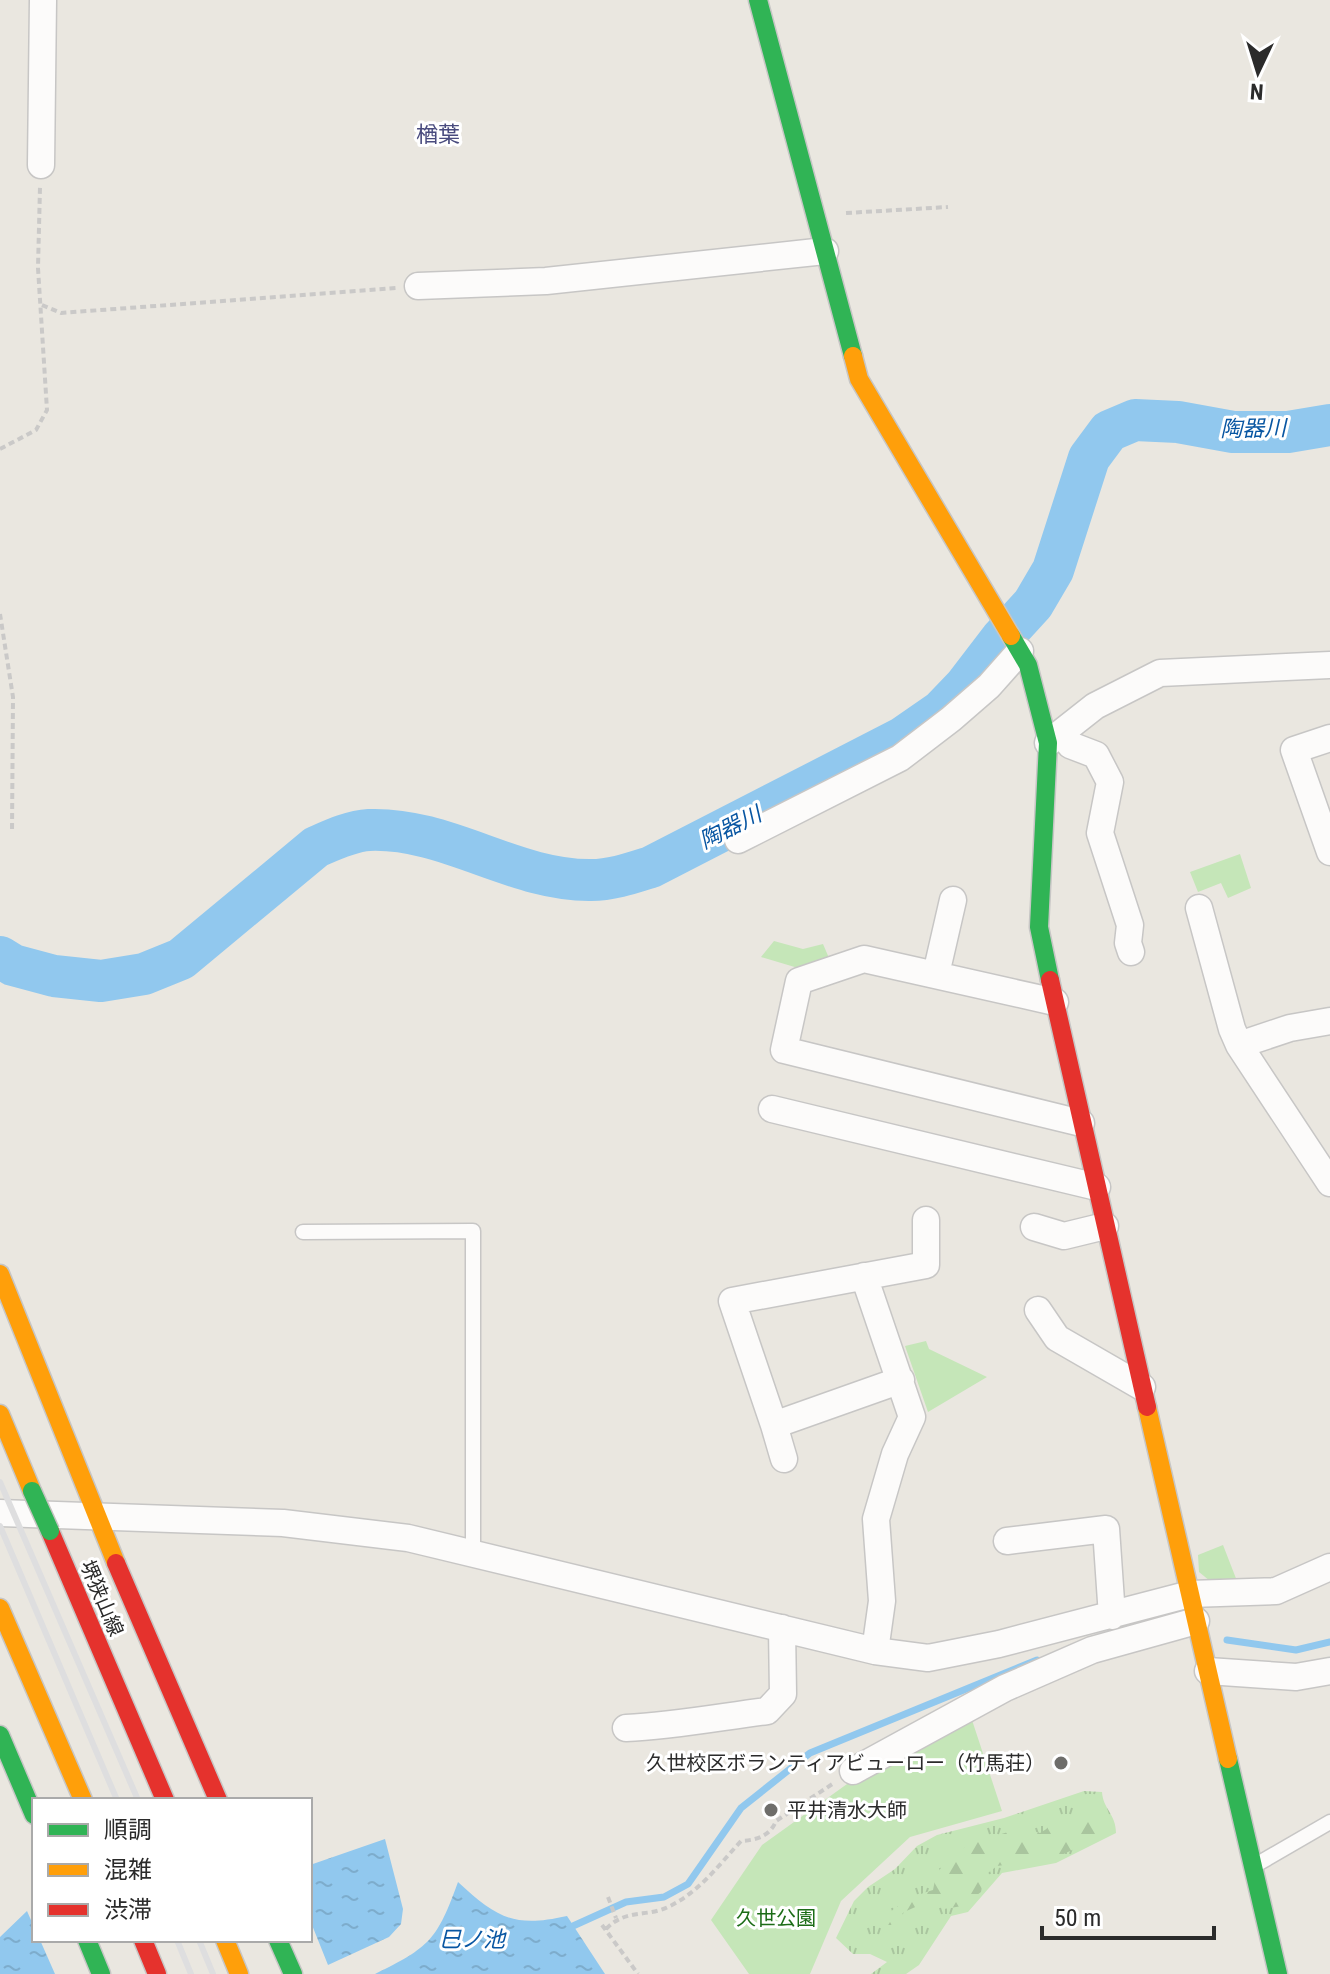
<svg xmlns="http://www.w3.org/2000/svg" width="1330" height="1974" viewBox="0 0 1330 1974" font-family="'Roboto Condensed','Noto Sans JP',sans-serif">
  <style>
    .grass { fill: url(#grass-tufts) }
    .forest { fill: url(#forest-firs) }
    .park { fill: #c5e6b8 }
    .water { fill: url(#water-ripples) }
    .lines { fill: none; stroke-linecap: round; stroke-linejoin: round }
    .stream { stroke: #91c8ee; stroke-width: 7 }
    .river { stroke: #91c8ee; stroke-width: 42 }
    .lane-casing { stroke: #c7c6c5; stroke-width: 17 }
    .street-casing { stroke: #c7c6c5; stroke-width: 29 }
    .fast-casing { stroke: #c7c6c5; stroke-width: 21 }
    .slow-casing { stroke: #c7c6c5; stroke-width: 21 }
    .jam-casing { stroke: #c7c6c5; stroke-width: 21 }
    .path { stroke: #cac9c8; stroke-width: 4; stroke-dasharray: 6 4; stroke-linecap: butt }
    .lane { stroke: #fcfbfa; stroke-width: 14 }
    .street { stroke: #fcfbfa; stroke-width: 26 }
    .fast { stroke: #30b455; stroke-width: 18 }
    .slow { stroke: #ff9f0a; stroke-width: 18 }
    .jam { stroke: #e5322d; stroke-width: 18 }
    .rail { stroke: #dededf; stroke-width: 6 }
    .fast-bridge-casing { stroke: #c5c4c1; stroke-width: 21; stroke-linecap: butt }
    .fast-bridge { stroke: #30b455; stroke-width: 18 }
    .poi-dot { fill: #6e6d6a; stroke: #fff; stroke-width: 3 }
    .labels { text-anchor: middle; stroke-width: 6; stroke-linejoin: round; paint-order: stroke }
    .street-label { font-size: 20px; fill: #2b2b2b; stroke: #fff }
    .poi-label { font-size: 20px; fill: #2b2b2b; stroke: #fff; text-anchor: end }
    .park-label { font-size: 20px; fill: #1c6c17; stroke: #fff }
    .neighbourhood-label { font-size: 22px; fill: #494b7e; stroke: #fff }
    .water-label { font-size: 22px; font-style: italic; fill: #0856a2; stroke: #fff }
  </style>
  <defs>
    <pattern id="grass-tufts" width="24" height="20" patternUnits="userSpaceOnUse" patternTransform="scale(2)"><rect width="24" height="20" fill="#c5e6b8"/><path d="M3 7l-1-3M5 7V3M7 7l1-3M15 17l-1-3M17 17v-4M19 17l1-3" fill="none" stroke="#a9c59e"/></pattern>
    <pattern id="forest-firs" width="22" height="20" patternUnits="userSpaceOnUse" patternTransform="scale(2)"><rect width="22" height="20" fill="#c5e6b8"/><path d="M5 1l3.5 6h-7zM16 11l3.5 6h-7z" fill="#a9c59e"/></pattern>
    <pattern id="water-ripples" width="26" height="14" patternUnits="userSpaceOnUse" patternTransform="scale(2)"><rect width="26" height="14" fill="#91c8ee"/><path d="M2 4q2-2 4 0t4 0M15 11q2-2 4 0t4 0" fill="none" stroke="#7daccc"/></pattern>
  </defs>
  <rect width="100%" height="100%" fill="#eae7e0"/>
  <path class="grass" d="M1084,1791l18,1c1,17 14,22 14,41l-60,30 -54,10 -34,39 -17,4 -32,49 -13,9h-35l16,-12 -17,-8h-17l-17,-16 18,-37 14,-14 27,-18 22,-23 20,-11 67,-17z"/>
  <path class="forest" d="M1092,1817l20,4 -1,11 -56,26 -58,8 -13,10 -3,16 -19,14 -18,3 -6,-12 -34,15 -13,13h-13c14,-18 33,-29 55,-35l3,-15 14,-20 25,-13 46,-14 19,5 16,-10 17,6z"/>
  <path class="park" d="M1240,854l11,34 -23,10 -7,-15 -23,9 -8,-20z
    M774,941l29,8 20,-5 6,14 -31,10 -37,-11z
    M926,1341l3,8 58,28 -59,35 -23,-66z
    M1223,1545l14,36h-27l-11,-9 -1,-17z
    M970,1714l32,97 -92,26 -69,64 -31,73h-61l-38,-54 51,-75 99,-71z"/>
  <path class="water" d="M385,1839l18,70 -2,15 -12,13 -61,28 -18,-45v-55z
    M458,1882c39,36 56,46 109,34l38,58h-230c55,-27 62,-34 83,-92z
    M27,1911l7,16v13h6l15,34h-55v-37z"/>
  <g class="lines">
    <path class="stream" d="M1227,1640l69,10 34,-8
      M573,1926l53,-24 38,-5 24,-13 53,-76 69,-55 227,-93"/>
    <path class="river" d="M0,957l13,8 41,11 47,5 43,-7 37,-15 135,-112c16,-7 35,-16 53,-17 78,-3 145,51 222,50 21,0 41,-7 60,-13l251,-129 39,-27 24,-25 36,-47 32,-35 20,-34 36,-112 20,-27 26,-11 43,2 55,10h55l42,-7"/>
    <defs>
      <path id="lane" d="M303,1232l170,-1v323
        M1254,1866l76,-44"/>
      <path id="street" d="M41,165l2,-165
        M418,286l128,-5 279,-30
        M1062,732l8,13 26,10 14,27 -10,51 30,92 -2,18 3,9
        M1330,738l-36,12 36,102
        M1048,743l47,-37 65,-33 170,-8
        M738,840l162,-82 51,-39 38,-33 31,-35
        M1199,908l33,121 7,16 91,138
        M936,974l17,-74
        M1055,1002l-191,-43 -65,22 -15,69 297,73
        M1239,1045l51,-17 40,-7
        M772,1109l325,78
        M1034,1227l30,9 41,-10
        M864,1276l48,141 -17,37 -19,65 6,82 -7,50
        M1038,1310l19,28 85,49
        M901,1380l-127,45 -42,-124 194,-36v-45
        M774,1425l10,34
        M0,1513l283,10 125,15 467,113 53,7 71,-14 191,-50 86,-3 54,-24
        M1007,1541l99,-12 6,87
        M1208,1671l88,6 34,-6
        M626,1728c47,-2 94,-11 141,-17l16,-17 -1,-66
        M853,1771l152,-83 87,-38 104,-29"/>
      <path id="fast" d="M758,0l95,356
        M1011,636l17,29 20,78 -9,184 11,53
        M0,1735l34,80
        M1228,1759l50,215
        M87,1940l14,34
        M278,1940l15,34"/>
      <path id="slow" d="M853,356l6,23 152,257
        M0,1274l116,289
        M1147,1407l81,352
        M0,1414l32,77
        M0,1608l83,192
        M225,1940l14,34"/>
      <path id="jam" d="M1050,980l97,427
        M50,1531l115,269
        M116,1563l102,237
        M143,1940l14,34"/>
    </defs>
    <use href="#lane" class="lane-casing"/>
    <use href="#street" class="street-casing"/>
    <use href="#fast" class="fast-casing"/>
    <use href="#slow" class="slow-casing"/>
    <use href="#jam" class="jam-casing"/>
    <path class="path" d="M846,213l102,-6
      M42,305l19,8 336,-25
      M0,449l36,-19 11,-20 -9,-142 2,-81
      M0,614l13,83 -1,135
      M608,1897l8,21
      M602,1925l36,49
      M606,1929c20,-21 41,-11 64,-23 29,-14 49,-41 71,-65 16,-1 29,-5 35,-20l58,-38"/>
    <use href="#lane" class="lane"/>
    <use href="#street" class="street"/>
    <use href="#fast" class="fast"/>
    <use href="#slow" class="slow"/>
    <use href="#jam" class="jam"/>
    <path class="rail" d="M0,1482l138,318
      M0,1526l117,274
      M177,1940l14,34
      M199,1940l14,34"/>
    <defs>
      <path id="fast-bridge" d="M32,1491l18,40"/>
    </defs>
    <use href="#fast-bridge" class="fast-bridge-casing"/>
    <use href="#fast-bridge" class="fast-bridge"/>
  </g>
  <g class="poi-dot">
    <circle cx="1061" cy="1763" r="8"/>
    <circle cx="771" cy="1810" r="8"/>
  </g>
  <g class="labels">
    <g class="street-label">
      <text transform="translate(102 1598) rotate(67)" y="7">堺狭山線</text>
    </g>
    <g class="poi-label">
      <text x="1045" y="1770">久世校区ボランティアビューロー（竹馬荘）</text>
      <text x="787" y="1817" text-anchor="start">平井清水大師</text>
    </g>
    <g class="park-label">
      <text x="776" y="1925">久世公園</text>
    </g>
    <g class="neighbourhood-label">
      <text x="438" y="142">楢葉</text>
    </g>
    <g class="water-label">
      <text transform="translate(1253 428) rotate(-1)" y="8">陶器川</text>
      <text transform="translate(730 827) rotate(-27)" y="8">陶器川</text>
      <text x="472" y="1947">巳ノ池</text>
    </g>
  </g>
  <rect x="32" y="1798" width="280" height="144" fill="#ffffff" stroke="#aaaaaa" stroke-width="2"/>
  <rect x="48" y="1824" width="40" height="12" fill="#30b455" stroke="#aaaaaa" stroke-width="2"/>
  <text x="104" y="1838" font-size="24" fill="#2b2b2b">順調</text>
  <rect x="48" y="1864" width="40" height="12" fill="#ff9f0a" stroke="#aaaaaa" stroke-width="2"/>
  <text x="104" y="1878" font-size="24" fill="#2b2b2b">混雑</text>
  <rect x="48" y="1904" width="40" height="12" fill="#e5322d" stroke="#aaaaaa" stroke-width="2"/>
  <text x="104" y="1918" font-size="24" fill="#2b2b2b">渋滞</text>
  <g transform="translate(1258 72) rotate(184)" stroke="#ffffff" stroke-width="6" paint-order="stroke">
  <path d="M0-6L14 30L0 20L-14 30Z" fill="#2b2b2b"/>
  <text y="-12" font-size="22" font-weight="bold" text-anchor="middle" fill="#2b2b2b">N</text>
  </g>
  <path d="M1042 1926v12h172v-12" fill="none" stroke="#2b2b2b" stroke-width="4"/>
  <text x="1054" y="1926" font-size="24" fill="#2b2b2b" stroke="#ffffff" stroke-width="6" paint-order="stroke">50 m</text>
</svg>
